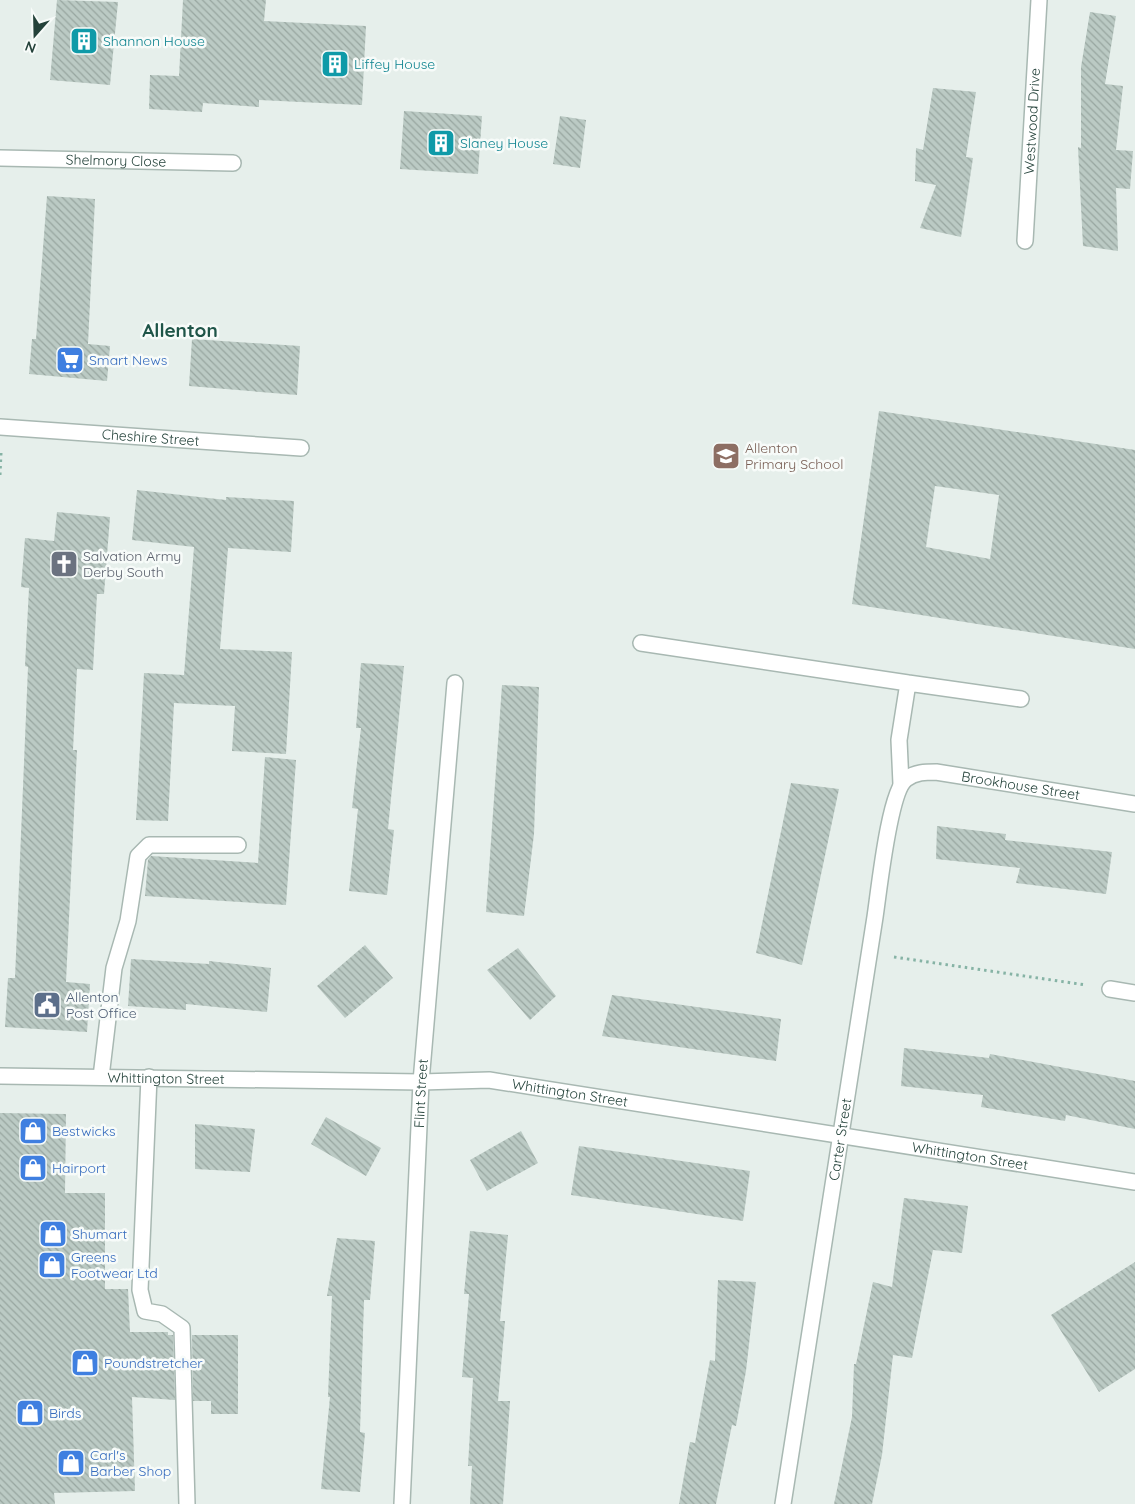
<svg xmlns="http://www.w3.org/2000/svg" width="1135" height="1504" viewBox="0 0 1135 1504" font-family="Quicksand,sans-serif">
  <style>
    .building { fill: url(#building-back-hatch); fill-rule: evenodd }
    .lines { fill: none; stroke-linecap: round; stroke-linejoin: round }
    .service-casing { stroke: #a8b8b2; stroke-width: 18 }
    .minor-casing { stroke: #a8b8b2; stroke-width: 18 }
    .path { stroke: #86b3a5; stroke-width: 3; stroke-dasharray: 2.5 4; stroke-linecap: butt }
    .service { stroke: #fff; stroke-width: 15 }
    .minor { stroke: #fff; stroke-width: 15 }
    .labels { text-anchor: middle; stroke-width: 5; stroke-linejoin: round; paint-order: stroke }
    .culture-label { font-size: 14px; fill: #0d838f; stroke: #f7fbf9; text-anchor: start }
    .street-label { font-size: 14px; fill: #24423a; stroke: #f7fbf9 }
    .shop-label { font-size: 14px; fill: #366cbe; stroke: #f7fbf9; text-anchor: start }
    .education-label { font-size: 14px; fill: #785e54; stroke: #f7fbf9; text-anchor: start }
    .worship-label { font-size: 14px; fill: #5b616d; stroke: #f7fbf9; text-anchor: start }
    .service-label { font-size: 14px; fill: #4e5e75; stroke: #f7fbf9; text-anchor: start }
    .district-label { font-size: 19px; font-weight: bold; fill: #1f5548; stroke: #f7fbf9 }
  </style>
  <defs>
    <pattern id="building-back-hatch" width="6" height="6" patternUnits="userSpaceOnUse" patternTransform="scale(1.25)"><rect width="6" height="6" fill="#bbcac4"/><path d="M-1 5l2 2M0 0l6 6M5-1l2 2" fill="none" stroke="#98a6a0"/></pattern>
  </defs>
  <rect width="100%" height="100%" fill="#e6efeb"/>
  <path class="building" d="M57,0l61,2 -8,83 -60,-5z
    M183,0h83l-2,21 102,5 -4,79 -103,-5v7l-56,-4 -1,9 -53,-3 1,-34 29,1z
    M1090,12l26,4 -11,68 18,2 -7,64 17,1 -3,38 -14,-1 2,63 -35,-5 -5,-99 3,1v-81z
    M933,88l43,4 -10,65 7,1 -12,79 -41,-9 16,-43 -21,-4 1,-33 7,2z
    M404,111l78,5 -4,58 -78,-5z
    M560,116l26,4 -6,48 -27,-4z
    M47,196l48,3 -7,145 22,2 -3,35 -78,-7 3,-35h4z
    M192,339l108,7 -3,49 -108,-9z
    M879,411l256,39v199l-283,-45zM935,486l64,9 -9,64 -64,-12z
    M137,490l89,10v-3l68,4 -3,51 -63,-4 -8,101 72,3 -6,102 -54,-3 3,-45 -61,-3 -6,118 -32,-1 8,-147 40,2 10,-128 -62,-7z
    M57,512l53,5 -6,77h-7l-4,76 -16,-1 -4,81h4l-11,232 24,2 -3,48 -82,-5 3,-49h7l13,-311 -3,-1 4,-78 -8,-1 4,-49 29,3z
    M361,663l43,3 -16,163 6,1 -7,65 -38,-4 9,-82 -6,-1 9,-80h-5z
    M502,685l37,2 -5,147 -10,82 -38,-4z
    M265,757l31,3 -10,145 -141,-9 3,-36 3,-4 107,7z
    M791,783l48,6 -37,176 -46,-12z
    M937,826l69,8 -1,6 107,12 -6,42 -90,-11 4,-15 -84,-9z
    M365,945l28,33 -48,40 -28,-32z
    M518,948l38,48 -26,24 -43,-50z
    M131,959l78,5v-3l62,7 -4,44 -81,-8v6l-58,-4z
    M612,995l169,24 -5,42 -174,-25z
    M904,1048l85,10 1,-4 145,27v48l-69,-14 -1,6 -84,-14 2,-12 -82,-9z
    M0,1113l66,1 -1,79h40v96h23l2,43h38v3h5l2,65 -43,-3 3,94 -81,2 1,11h-55z
    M326,1117l55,31 -15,28 -55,-32z
    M195,1124l60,5 -5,43 -55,-3z
    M521,1131l17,32 -51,28 -17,-31z
    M579,1146l171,25 -7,50 -172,-26z
    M904,1198l64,8 -6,47 -29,-3 -21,108 -19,-3 -11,100 -10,49h-38l18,-87 2,-53h2l17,-82 19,5z
    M470,1231l38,4 -8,86h5l-7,80h12l-7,103h-33l2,-38h-4l5,-88 -11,-1 7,-83h-5z
    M337,1238l38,3 -5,59h-6l-4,132 5,1 -5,59 -39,-3 9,-92h-2l4,-101h-5z
    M1135,1262v107l-36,23 -48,-77z
    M718,1280l38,2 -10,89 -10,55 -4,-1 -16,79h-37l11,-62 5,1 15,-83 5,1z
    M192,1335h46v79h-27v-13h-18z"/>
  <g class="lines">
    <defs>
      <path id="service" d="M641,643l267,40 -9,57 2,44
        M908,683l113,16
        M1110,989l25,4
        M101,1077l13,-109 14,-47 10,-65 11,-11h89
        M149,1077l-9,213 5,21 17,3 20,14 5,176"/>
      <g id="minor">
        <path id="s1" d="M0,158l233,5"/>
        <path id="s2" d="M1025,241l14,-241"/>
        <path id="s3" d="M0,427l301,21"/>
        <path id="s4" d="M0,1076l421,6 68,-2 646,102"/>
        <path id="s5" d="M402,1504l19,-422 34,-399"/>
        <path id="s6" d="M783,1504l92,-587c4,-26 14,-125 31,-138 9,-7 20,-7 30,-7l199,32"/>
      </g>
    </defs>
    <use href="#service" class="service-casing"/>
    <use href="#minor" class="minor-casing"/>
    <path class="path" d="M0,475l1,-22
      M894,957l192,28"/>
    <use href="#service" class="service"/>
    <use href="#minor" class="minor"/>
  </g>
  <defs>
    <symbol id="building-square" viewBox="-11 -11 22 22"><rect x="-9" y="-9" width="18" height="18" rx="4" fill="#0f9aa8" stroke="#f7fbf9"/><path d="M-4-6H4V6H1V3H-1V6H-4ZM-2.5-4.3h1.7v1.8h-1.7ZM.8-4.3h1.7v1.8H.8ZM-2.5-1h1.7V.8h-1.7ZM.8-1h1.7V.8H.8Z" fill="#fff"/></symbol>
    <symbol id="supermarket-square" viewBox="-11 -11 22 22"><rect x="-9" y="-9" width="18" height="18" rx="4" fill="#3f7fe0" stroke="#f7fbf9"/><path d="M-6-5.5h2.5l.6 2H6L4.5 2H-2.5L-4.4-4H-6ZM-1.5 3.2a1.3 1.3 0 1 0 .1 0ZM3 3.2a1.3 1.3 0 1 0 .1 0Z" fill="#fff"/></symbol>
    <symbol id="school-square" viewBox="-11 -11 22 22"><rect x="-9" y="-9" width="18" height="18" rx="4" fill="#8d6e63" stroke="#f7fbf9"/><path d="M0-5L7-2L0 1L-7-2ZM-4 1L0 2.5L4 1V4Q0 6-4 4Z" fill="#fff"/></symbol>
    <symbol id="church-square" viewBox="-11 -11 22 22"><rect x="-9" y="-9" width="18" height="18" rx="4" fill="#6b7280" stroke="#f7fbf9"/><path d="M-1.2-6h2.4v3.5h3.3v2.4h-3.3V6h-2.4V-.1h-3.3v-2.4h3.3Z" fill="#fff"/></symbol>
    <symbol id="civic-square" viewBox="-11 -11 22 22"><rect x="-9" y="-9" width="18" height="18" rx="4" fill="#5c6f8a" stroke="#f7fbf9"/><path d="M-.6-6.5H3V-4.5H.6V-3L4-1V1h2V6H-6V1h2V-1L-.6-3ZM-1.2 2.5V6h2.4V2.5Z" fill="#fff"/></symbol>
    <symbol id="shop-square" viewBox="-11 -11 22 22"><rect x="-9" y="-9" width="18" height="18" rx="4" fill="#3f7fe0" stroke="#f7fbf9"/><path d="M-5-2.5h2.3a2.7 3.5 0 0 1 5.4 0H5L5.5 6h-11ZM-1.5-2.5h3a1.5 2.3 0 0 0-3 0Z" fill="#fff"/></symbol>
  </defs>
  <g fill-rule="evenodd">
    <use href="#building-square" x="68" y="25" width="32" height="32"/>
    <use href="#building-square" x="319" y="48" width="32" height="32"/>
    <use href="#building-square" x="425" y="127" width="32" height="32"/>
    <use href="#supermarket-square" x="54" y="344" width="32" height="32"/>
    <use href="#school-square" x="710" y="440" width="32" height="32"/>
    <use href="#church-square" x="48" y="548" width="32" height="32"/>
    <use href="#civic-square" x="31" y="989" width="32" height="32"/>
    <use href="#shop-square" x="17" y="1115" width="32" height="32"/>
    <use href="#shop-square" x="17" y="1152" width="32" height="32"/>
    <use href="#shop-square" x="37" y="1218" width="32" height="32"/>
    <use href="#shop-square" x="36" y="1249" width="32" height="32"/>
    <use href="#shop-square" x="69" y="1347" width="32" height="32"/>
    <use href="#shop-square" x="14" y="1397" width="32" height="32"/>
    <use href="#shop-square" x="55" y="1447" width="32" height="32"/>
  </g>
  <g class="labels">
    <g class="culture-label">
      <text x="103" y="46">Shannon House</text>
      <text x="354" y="69">Liffey House</text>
      <text x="460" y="148">Slaney House</text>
    </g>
    <g class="street-label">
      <text dy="5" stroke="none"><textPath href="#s2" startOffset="120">Westwood Drive</textPath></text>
      <text dy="5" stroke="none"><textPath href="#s1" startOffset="116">Shelmory Close</textPath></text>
      <text dy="5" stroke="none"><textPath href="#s3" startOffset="151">Cheshire Street</textPath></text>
      <text dy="5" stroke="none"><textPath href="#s6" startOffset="854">Brookhouse Street</textPath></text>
      <text dy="5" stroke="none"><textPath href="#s4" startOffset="166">Whittington Street</textPath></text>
      <text dy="5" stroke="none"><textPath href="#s5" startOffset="411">Flint Street</textPath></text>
      <text dy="5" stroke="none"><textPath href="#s4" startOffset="571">Whittington Street</textPath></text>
      <text dy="5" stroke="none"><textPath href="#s6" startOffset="369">Carter Street</textPath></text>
      <text dy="5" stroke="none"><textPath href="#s4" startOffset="976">Whittington Street</textPath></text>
    </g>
    <g class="shop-label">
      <text x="89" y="365">Smart News</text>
      <text x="52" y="1136">Bestwicks</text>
      <text x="52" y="1173">Hairport</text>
      <text x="72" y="1239">Shumart</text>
      <text x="71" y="1262">Greens<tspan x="71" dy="16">Footwear Ltd</tspan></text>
      <text x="104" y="1368">Poundstretcher</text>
      <text x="49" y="1418">Birds</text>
      <text x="90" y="1460">Carl's<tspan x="90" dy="16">Barber Shop</tspan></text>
    </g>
    <g class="education-label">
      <text x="745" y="453">Allenton<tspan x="745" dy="16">Primary School</tspan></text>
    </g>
    <g class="worship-label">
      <text x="83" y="561">Salvation Army<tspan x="83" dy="16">Derby South</tspan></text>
    </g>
    <g class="service-label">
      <text x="66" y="1002">Allenton<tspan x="66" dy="16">Post Office</tspan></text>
    </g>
    <g class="district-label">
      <text x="180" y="337">Allenton</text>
    </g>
  </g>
  <g transform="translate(35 35) rotate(200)" stroke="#f7fbf9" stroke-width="4" paint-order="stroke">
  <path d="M0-4L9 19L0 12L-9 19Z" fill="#24423a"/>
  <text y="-8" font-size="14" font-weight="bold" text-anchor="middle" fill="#24423a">N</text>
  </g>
</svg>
